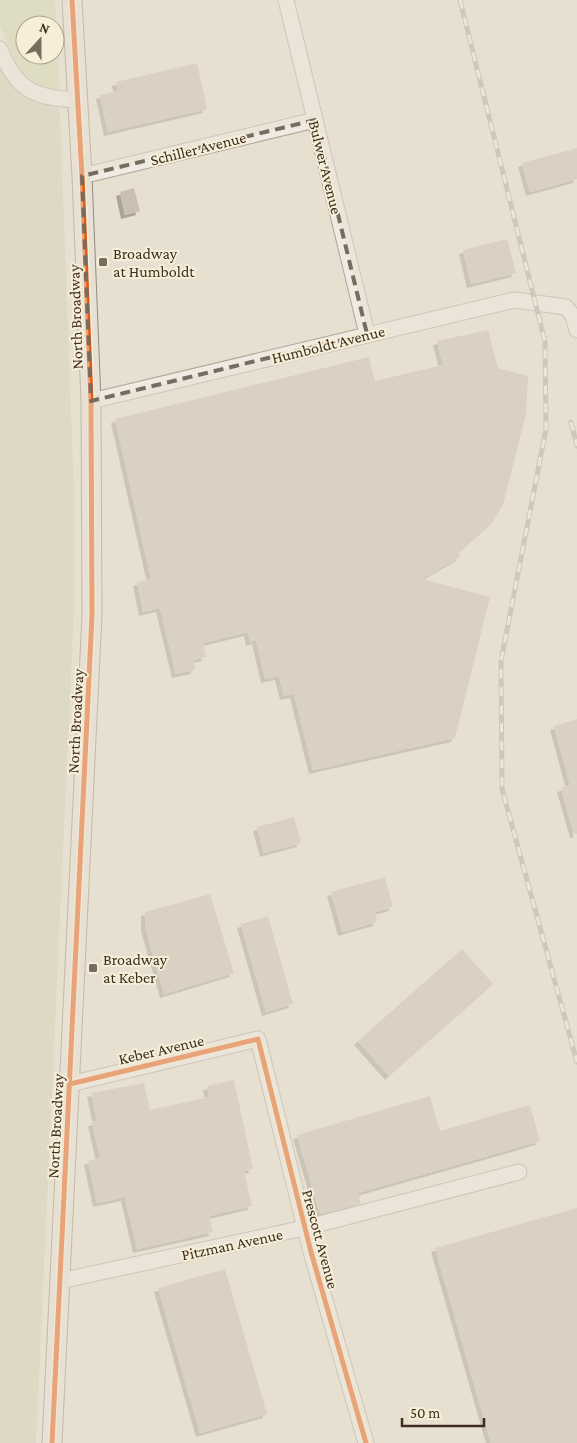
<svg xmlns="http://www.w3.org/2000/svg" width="577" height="1443" viewBox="0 0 577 1443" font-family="'Crimson Pro',serif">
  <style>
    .green { fill: #d6d7b3; fill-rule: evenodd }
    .cemetery { fill: #d1d1b3 }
    .building { fill: #cbbfb2; filter: url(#shadow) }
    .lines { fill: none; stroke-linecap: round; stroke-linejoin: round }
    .minor-casing { stroke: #ada599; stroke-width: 17 }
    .major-casing { stroke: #928b80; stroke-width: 21 }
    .minor { stroke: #efebe3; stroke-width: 15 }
    .major { stroke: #e6e1d4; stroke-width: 19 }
    .rail-casing { stroke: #afaaa2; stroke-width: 5 }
    .rail { stroke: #f7eed8; stroke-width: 3; stroke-dasharray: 9; stroke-linecap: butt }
    .cycleway-casing { stroke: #f7eed8; stroke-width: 8 }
    .cycleway { stroke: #e8590c; stroke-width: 5 }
    .marked { fill: none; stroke: #786c5e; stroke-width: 4; stroke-dasharray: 10 6; stroke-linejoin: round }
    .poi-dot { fill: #786c5e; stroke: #f7eed8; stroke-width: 2 }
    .labels { text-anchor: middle; stroke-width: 4; stroke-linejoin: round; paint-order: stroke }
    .street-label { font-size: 16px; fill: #3d2e20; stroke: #f7eed8 }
    .poi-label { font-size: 16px; fill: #3d2e20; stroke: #f7eed8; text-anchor: start }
  </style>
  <defs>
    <filter id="shadow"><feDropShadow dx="-4" dy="4" stdDeviation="0" flood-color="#0004"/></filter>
  </defs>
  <rect width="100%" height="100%" fill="#e7e0d1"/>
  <path class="green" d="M0,0h55l5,87 -2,3 -18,-3 -14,-9 -7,-8 -19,-44zM25,25h30v30h-30z"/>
  <path class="cemetery" d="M0,66c14,34 29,31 58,42l2,5 15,406 -1,90 -38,834h-36z"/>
  <path class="building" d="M197,63l10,46 -99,23 -8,-37 18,-4 -2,-9z
    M577,148v31l-47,13 -8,-29z
    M134,188l6,23 -15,4 -5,-23z
    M507,239l9,34 -45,11 -8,-34z
    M488,330l10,38 30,8 -2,38 -23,91 -12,19 -32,28 1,5 -38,22 68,18 -35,141 -142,32 -19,-76 -10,2 -5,-20 -14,3 -9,-39 -6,2 -2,-10 -45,11 3,14 -13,3 2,10 -19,4 -16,-66 -17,4 -6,-30 14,-3 -36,-160 254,-62 6,24 68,-16 -6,-24z
    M577,719v115h-3l-13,-46 9,-3 -16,-59z
    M294,817l7,26 -37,10 -7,-26z
    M385,877l8,30 -18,5 2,10 -35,10 -11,-40z
    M210,894l24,79 -70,21 -19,-67v-15z
    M268,916l25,88 -27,8 -25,-88z
    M462,949l31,35 -104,92 -31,-35z
    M234,1080l19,89 -9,2 8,35 -43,10 4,16 -76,17 -12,-52 -28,6 -9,-42 12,-3 -8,-36 5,-1 -6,-28 53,-10 6,27 59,-13 -2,-11z
    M430,1096l10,35 90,-26 10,36 -182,52 3,11 -41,10 -23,-79z
    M577,1208v235h-86l-56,-195z
    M225,1269l42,145 -67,19 -42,-145z"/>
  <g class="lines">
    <defs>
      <path id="minor" d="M286,0l81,334
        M0,49c16,41 34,49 77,51
        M82,176l233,-56
        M91,401l423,-101 52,7 7,9 4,14
        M70,1084l188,-45 53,213 55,191
        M60,1281l244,-53 215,-56"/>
      <path id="major" d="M52,1443l40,-828 -1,-214 -9,-225 -10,-176"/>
    </defs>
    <use href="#minor" class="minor-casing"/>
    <use href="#major" class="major-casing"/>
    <use href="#minor" class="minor"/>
    <use href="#major" class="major"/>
    <defs>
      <path id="rail" d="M460,0l85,342 1,87 -45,232 1,128 75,273
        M571,422l6,24"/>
    </defs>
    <use href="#rail" class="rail-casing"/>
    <use href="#rail" class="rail"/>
    <defs>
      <path id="cycleway" d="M70,1084l188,-45 53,213 55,191
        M52,1443l40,-828 -1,-214 -9,-225 -10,-176"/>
    </defs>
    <use href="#cycleway" class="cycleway-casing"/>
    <use href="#cycleway" class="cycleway"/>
  </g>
  <path d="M0 0H577V1443H0ZM315,120l52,214 -276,67 -9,-225z" fill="#e7e0d1" fill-opacity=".55" fill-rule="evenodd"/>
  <path class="marked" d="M315,120l52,214 -276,67 -9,-225z"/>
  <g class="poi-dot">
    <rect x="98" y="257" width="10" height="10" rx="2.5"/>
    <rect x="88" y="963" width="10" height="10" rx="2.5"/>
  </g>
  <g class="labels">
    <g class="street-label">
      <text transform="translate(198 148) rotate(-14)" y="6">Schiller Avenue</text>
      <text transform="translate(326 167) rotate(76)" y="6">Bulwer Avenue</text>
      <text transform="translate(75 317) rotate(-92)" y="6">North Broadway</text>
      <text transform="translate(328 344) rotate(-14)" y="6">Humboldt Avenue</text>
      <text transform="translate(75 721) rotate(-87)" y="6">North Broadway</text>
      <text transform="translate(161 1049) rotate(-13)" y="6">Keber Avenue</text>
      <text transform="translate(55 1126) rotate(-87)" y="6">North Broadway</text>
      <text transform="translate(321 1239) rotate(75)" y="6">Prescott Avenue</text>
      <text transform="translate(232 1244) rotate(-12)" y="6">Pitzman Avenue</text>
    </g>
    <g class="poi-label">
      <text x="113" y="259">Broadway<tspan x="113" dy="18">at Humboldt</tspan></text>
      <text x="103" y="965">Broadway<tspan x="103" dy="18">at Keber</tspan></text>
    </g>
  </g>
  <g transform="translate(40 40) rotate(21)"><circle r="24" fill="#f7eed8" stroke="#ada18e"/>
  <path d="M0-4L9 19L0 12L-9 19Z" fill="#786c5e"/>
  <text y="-8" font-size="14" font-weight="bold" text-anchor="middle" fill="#3d2e20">N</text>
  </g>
  <path d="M402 1418v8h82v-8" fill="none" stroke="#3d2e20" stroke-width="2.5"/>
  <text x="410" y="1418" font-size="15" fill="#3d2e20" stroke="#f7eed8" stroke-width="4" paint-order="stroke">50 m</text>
</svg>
